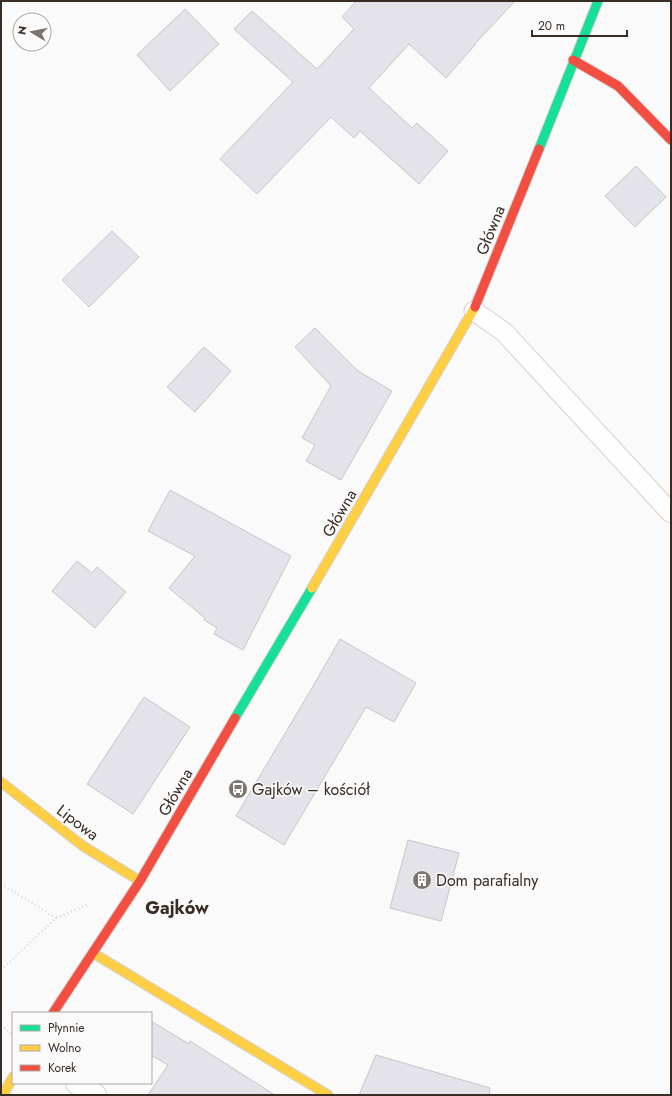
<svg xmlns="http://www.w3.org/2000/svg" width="672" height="1096" viewBox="0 0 672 1096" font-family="Jost,sans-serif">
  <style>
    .building { fill: #e3e3e9; stroke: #c5c5cb }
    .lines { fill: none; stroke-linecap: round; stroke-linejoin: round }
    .lane-casing { stroke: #d5cfcb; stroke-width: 21 }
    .street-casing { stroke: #d5cfcb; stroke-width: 24 }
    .fast-casing { stroke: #d5cfcb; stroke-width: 11 }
    .slow-casing { stroke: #d5cfcb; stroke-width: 11 }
    .jam-casing { stroke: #d5cfcb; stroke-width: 11 }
    .path { stroke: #d9d7d7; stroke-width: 2.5; stroke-dasharray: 1 3; stroke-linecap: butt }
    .lane { stroke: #fefefe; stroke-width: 19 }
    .street { stroke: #fefefe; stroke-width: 22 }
    .fast { stroke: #16e098; stroke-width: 9 }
    .slow { stroke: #ffcf43; stroke-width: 9 }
    .jam { stroke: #f24e42; stroke-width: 9 }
    .labels { text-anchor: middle; stroke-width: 3; stroke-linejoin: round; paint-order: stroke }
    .street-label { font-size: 16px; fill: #392c25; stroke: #fafafa }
    .poi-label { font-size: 16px; fill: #392c25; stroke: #fafafa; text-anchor: start }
    .quarter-label { font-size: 18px; font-weight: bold; fill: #392c25; stroke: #fafafa }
  </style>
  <rect width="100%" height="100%" fill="#fafafa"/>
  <path class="building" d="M356,1h159l-41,44h1l-29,33 -37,-34 -40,44 43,40 5,-5 31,28 -29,33 -59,-53 -6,7 -23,-21 -74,77 -37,-35 73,-77 -59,-53 18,-18 65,58 37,-40 -12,-12z
    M185,9l34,35 -49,47 -33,-36z
    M636,166l30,31 -31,30 -30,-31z
    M112,231l27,26 -50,50 -27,-27z
    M315,328l43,43 34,20 -51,89 -35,-19 9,-16 -13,-7 29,-52 -36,-39z
    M204,347l27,24 -36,41 -28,-25z
    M170,490l121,66 -48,94 -29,-16 3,-6 -13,-8 1,-2 -36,-30 26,-32 -47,-25z
    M77,561l15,12 5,-6 29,25 -31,36 -43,-37z
    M340,639l76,44 -22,39 -28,-15 -82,138 -48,-29 76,-128z
    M144,697l46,30 -57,87 -46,-30z
    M408,840l51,13 -18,68 -51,-13z
    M151,1021l38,23 1,-3 85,54h-127l20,-30 -17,-10z
    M376,1055l114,33 -1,7h-130z"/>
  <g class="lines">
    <defs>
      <path id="lane" d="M474,311l30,21 167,181"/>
      <path id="street" d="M77,1083l18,12"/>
      <path id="fast" d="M539,149l59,-148
        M235,718l77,-130"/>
      <path id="slow" d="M312,588l163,-281
        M1,782l82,64 57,35
        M93,953l235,142
        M3,1095l10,-18"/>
      <path id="jam" d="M573,60l45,26 53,54
        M475,307l64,-158
        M53,1013l87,-132 95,-163"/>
    </defs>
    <use href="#lane" class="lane-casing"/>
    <use href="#street" class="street-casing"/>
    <use href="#fast" class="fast-casing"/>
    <use href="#slow" class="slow-casing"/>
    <use href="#jam" class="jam-casing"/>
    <path class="path" d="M1,884l55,34
      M1,970l55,-52 31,-13
      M1,1025l11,9"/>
    <use href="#lane" class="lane"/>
    <use href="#street" class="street"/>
    <use href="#fast" class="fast"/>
    <use href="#slow" class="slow"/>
    <use href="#jam" class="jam"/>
  </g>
  <defs>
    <symbol id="bus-disc" viewBox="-11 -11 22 22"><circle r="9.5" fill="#7d7470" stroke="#fafafa"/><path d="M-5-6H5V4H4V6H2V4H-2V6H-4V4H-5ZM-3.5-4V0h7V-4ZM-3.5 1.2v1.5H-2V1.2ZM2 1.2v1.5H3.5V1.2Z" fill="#fff"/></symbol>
    <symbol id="building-disc" viewBox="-11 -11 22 22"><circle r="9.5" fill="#7d7470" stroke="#fafafa"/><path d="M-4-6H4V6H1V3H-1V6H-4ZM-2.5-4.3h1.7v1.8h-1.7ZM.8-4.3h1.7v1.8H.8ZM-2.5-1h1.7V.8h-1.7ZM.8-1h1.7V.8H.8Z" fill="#fff"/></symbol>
  </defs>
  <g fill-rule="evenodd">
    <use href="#bus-disc" x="227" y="778" width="22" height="22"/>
    <use href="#building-disc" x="411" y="869" width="22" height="22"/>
  </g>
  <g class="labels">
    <g class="street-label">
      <text transform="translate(490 230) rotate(-68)" y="6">Główna</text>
      <text transform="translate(339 513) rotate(-60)" y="6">Główna</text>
      <text transform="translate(175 792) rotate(-60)" y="6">Główna</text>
      <text transform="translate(78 822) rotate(37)" y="6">Lipowa</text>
    </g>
    <g class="poi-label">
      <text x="252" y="795">Gajków – kościół</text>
      <text x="436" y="886">Dom parafialny</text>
    </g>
    <g class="quarter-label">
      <text x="177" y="914">Gajków</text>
    </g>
  </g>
  <rect width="672" height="1096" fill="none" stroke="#392c25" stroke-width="4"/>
  <rect x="12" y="1012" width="140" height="72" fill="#fafafa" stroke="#ada8a5"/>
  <rect x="20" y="1025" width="20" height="6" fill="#16e098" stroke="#ada8a5"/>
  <text x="48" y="1032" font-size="12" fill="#392c25">Płynnie</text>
  <rect x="20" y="1045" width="20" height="6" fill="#ffcf43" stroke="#ada8a5"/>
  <text x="48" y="1052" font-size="12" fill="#392c25">Wolno</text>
  <rect x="20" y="1065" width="20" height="6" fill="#f24e42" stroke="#ada8a5"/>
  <text x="48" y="1072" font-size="12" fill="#392c25">Korek</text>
  <g transform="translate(32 32) rotate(280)"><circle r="19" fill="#fafafa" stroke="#ada8a5"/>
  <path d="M0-3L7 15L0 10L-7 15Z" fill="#7d7470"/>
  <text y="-6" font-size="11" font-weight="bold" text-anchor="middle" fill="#392c25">N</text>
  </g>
  <path d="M532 30v6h95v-6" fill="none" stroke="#392c25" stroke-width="2"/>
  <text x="538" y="30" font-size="12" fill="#392c25" stroke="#fafafa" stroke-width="3" paint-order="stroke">20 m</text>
</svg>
